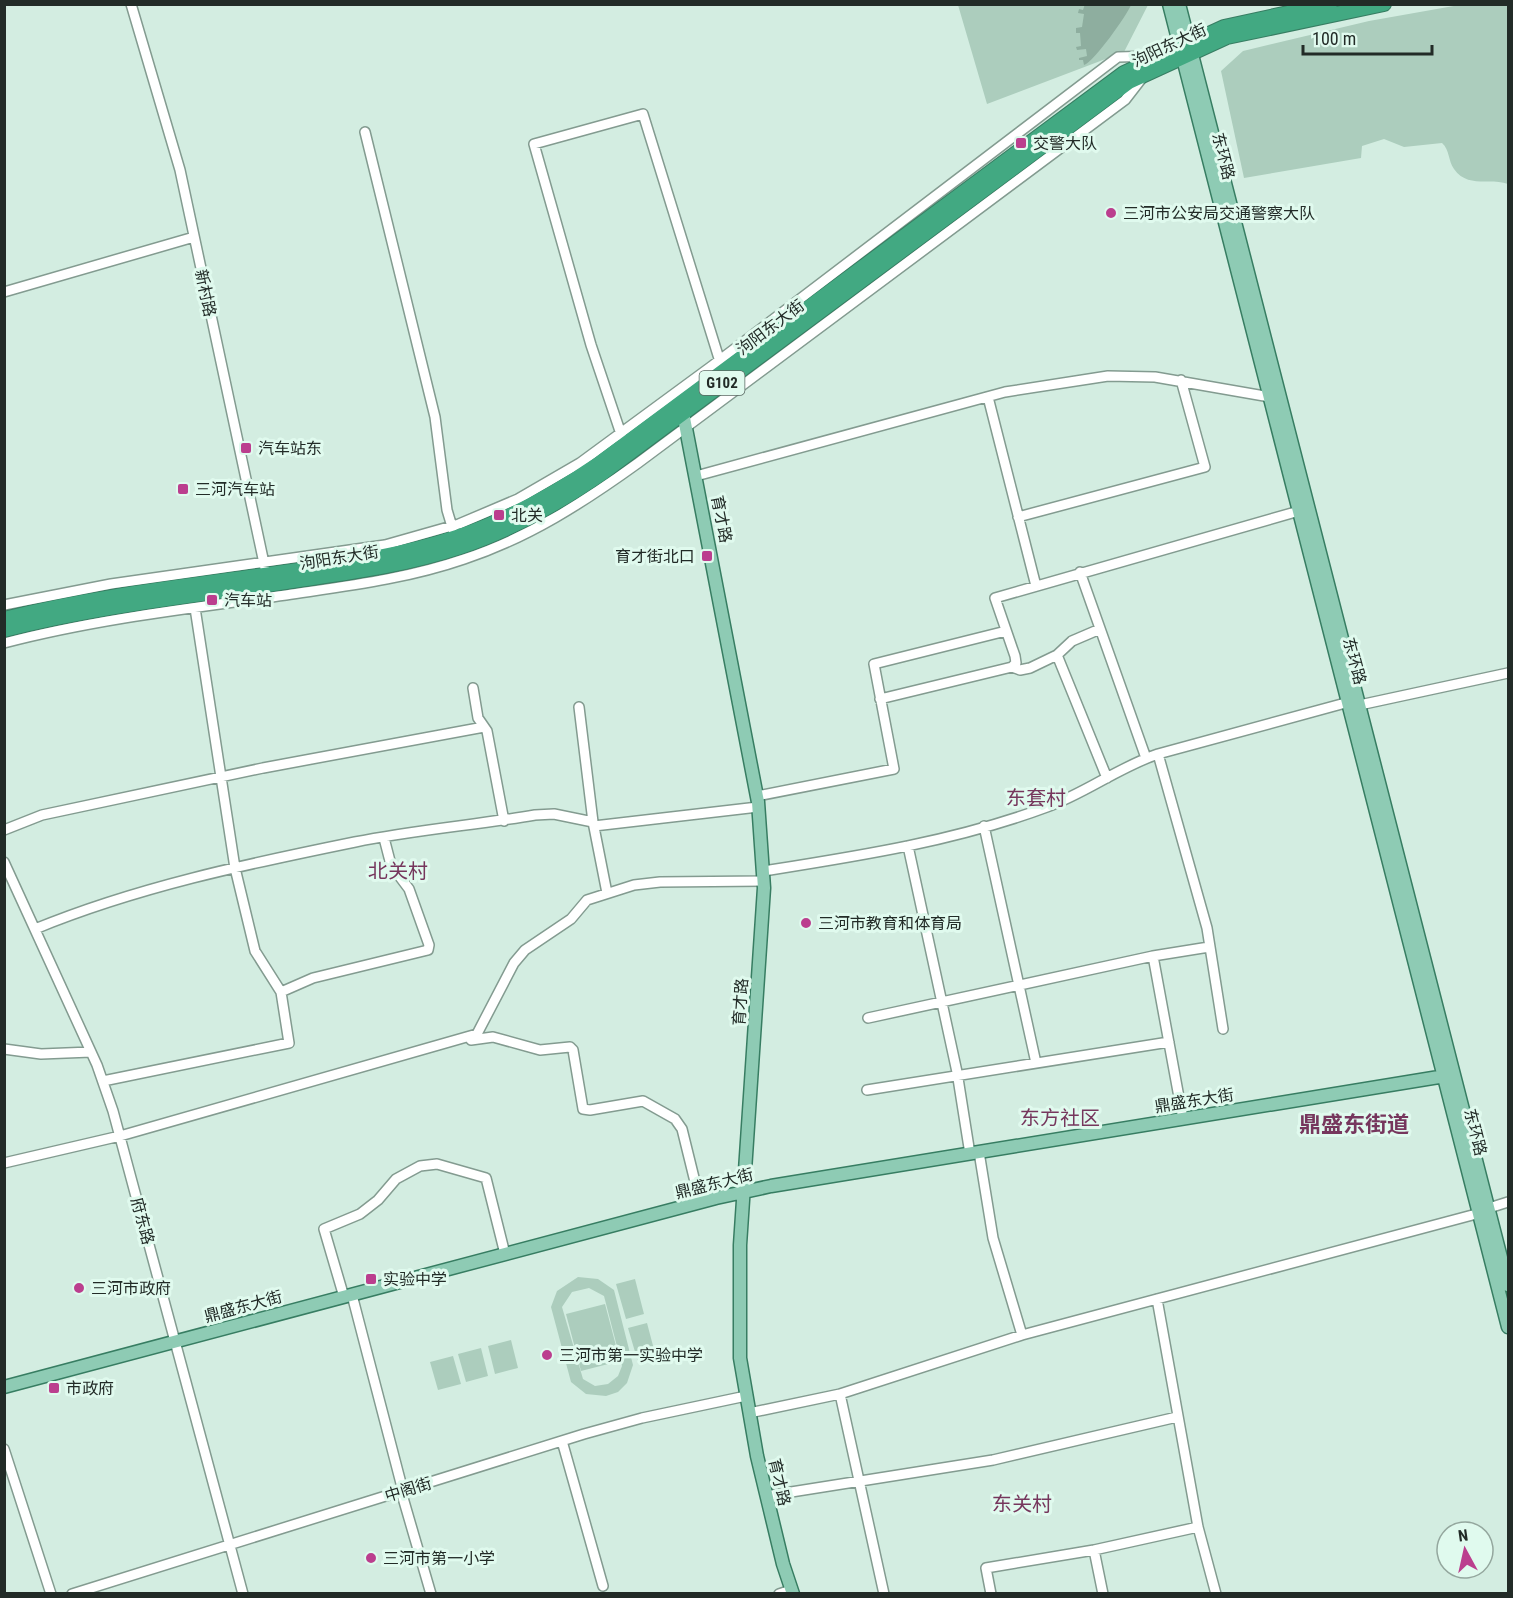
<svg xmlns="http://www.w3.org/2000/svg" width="1513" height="1598" viewBox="0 0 1513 1598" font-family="'Roboto Condensed','Noto Sans SC',sans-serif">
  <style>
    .green { fill: #accdbd; fill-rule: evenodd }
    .water { fill: #8eae9f }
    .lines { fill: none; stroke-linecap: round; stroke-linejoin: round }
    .minor-casing { stroke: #839b90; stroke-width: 12 }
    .major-casing { stroke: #377d62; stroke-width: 15 }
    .highway-casing { stroke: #377d62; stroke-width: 16 }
    .minor { stroke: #fff; stroke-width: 9 }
    .major { stroke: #8ecbb4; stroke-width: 12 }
    .highway { stroke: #42a982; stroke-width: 14 }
    .poi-dot { fill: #bb3e8e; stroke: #e0faee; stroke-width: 2 }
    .labels { text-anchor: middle; stroke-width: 6; stroke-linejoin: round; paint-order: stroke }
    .shield { fill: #e0faee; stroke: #5b6963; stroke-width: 1.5 }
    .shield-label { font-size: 15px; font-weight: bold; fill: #222b27 }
    .street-label { font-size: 16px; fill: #222b27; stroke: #e0faee }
    .poi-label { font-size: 16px; fill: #222b27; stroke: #e0faee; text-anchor: start }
    .quarter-label { font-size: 20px; fill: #76375d; stroke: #e0faee }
    .district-label { font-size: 22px; font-weight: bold; fill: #76375d; stroke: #e0faee }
  </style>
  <rect width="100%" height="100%" fill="#d3ede1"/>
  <path class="green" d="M1465,4l43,1v179c-18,-7 -40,5 -54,-15 -6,-8 -4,-19 -12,-26l-38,4 -20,-8 -22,7 -1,12 -117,20 -23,-107 22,-20 126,-30z
    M958,5h190l-24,47 -137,52z
    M578,1277l20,2 16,11 19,75 -6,18 -9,9 -12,4 -20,-2 -15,-12 -20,-75 6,-16zM589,1288l15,8 18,70 -4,10 -10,8 -13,2 -12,-7 -21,-72 10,-15z
    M635,1279l9,35 -18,5 -10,-35z
    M605,1304l15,57 -39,10 -15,-57z
    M647,1323l9,34 -18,5 -10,-34z
    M511,1340l7,28 -23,6 -7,-28z
    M481,1348l7,28 -22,6 -8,-28z
    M453,1356l8,28 -23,6 -8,-28z"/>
  <path class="water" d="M1085,4l46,1c-4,10 -37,57 -47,60l-1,-5h-4v-2l8,-2 -1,-7 -9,1 -1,-3 5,-1 -1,-13h-4v-5l6,-1 2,-13 -6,-1 1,-4 4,1z"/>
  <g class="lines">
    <defs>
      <path id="minor" d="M131,4l49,166 85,398
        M365,132l70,285 12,93 6,20
        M4,292l190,-55
        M988,397l48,189
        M622,437l-31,-92 -57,-201 109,-30 78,251
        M696,476l309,-84 103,-16 47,1 115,20
        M1018,517l187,-50 -24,-87
        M1080,572l66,186
        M4,605l107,-21 274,-39 74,-21 59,-25 62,-36 132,-97 406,-309 36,-1
        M4,643c92,-24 188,-35 282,-48 60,-9 120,-16 178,-36 64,-21 120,-57 174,-96l487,-363 17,-22
        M1057,655l50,123
        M1012,667l8,3 10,-2 27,-13 15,-14 28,-12
        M473,688l5,30 9,13 17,90
        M880,699l132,-32 4,-4 -1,-7 -20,-58 304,-87
        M1355,706l153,-33
        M579,707l14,115 14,71
        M1158,754l49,174 16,101
        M757,796l137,-27 -20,-105 132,-33
        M594,826l164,-19
        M984,826l52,237
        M4,830l38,-15 221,-47 221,-41
        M908,846l49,226 13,82
        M4,862l93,203 16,46 130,483
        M764,871c95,-15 192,-30 283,-64 39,-14 72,-40 111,-53l191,-52
        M35,929c102,-42 212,-65 320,-87 59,-12 121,-17 180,-27l19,-1 39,8
        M1153,956l30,163
        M281,992l32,-14 115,-28 1,-5 -20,-56 -18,-24 -7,-27
        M868,1018l285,-62 56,-9
        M471,1040l22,-3 47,13 30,-3 3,3 10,59 7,1 53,-9 32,18 7,10 18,73
        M4,1049l37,5 50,-2
        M103,1081l186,-38 -8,-51 -26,-41 -20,-83 -40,-260
        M867,1090l302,-48
        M979,1152l14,86 29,97
        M4,1163l116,-27 357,-102 37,-71 11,-13 46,-31 16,-19 47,-15 26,-3 104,-1
        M1489,1208l19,-6
        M352,1295l51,196
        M344,1297l-20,-68 36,-15 18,-14 18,-21 24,-13 17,-2 49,14 19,76
        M1157,1299l41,228 18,67
        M840,1394l44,200
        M749,1413l91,-19 182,-59 458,-122
        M562,1441l41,145
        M4,1449l47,145
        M401,1491l30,103
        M766,1496l227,-36 184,-43
        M1094,1550l9,44
        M72,1594l512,-160 58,-16 104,-22
        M779,1594l12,-4
        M991,1594l-5,-26 108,-18 104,-23"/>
      <path id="major" d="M1169,4l339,1323
        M1179,4l329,1281
        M683,413l75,389 6,86 -24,357v113l17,98 26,108 10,30
        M4,1387l712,-189 55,-12 674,-110"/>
      <path id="highway" d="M4,619c94,-24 193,-34 288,-48 56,-8 112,-16 165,-34 51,-17 97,-43 141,-73l526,-391 100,-46 106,-23
        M4,630c93,-24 188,-34 282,-48 59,-9 117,-16 174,-35 52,-17 99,-44 144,-75l525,-390 98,-45 157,-33"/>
    </defs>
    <use href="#minor" class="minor-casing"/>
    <use href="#major" class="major-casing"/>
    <use href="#highway" class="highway-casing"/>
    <use href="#minor" class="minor"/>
    <use href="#major" class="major"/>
    <use href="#highway" class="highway"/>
  </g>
  <g class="poi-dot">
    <rect x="1015" y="137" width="12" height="12" rx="3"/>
    <circle cx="1111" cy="213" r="6"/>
    <rect x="240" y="442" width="12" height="12" rx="3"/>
    <rect x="177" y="483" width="12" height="12" rx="3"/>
    <rect x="493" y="509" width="12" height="12" rx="3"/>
    <rect x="701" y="550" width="12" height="12" rx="3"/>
    <rect x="206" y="594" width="12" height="12" rx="3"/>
    <circle cx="806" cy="923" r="6"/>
    <rect x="365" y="1273" width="12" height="12" rx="3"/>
    <circle cx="79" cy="1288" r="6"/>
    <circle cx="547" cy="1355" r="6"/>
    <rect x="48" y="1382" width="12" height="12" rx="3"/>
    <circle cx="371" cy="1558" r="6"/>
  </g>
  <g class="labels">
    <rect class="shield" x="699.5" y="371" width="45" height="24" rx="4.5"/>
    <g class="shield-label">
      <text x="722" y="388">G102</text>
    </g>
    <g class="street-label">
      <text transform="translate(1169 45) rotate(-25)" y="6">泃阳东大街</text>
      <text transform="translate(1224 156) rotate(76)" y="6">东环路</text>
      <text transform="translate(206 293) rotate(78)" y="6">新村路</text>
      <text transform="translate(770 327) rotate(-37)" y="6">泃阳东大街</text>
      <text transform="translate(722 519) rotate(79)" y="6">育才路</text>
      <text transform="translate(339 557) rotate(-9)" y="6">泃阳东大街</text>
      <text transform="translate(1355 661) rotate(75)" y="6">东环路</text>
      <text transform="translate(740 1002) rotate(-86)" y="6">育才路</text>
      <text transform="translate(1194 1100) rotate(-9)" y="6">鼎盛东大街</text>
      <text transform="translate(1476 1132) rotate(76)" y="6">东环路</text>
      <text transform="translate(714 1183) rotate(-14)" y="6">鼎盛东大街</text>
      <text transform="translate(143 1221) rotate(75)" y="6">府东路</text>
      <text transform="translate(243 1306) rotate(-15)" y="6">鼎盛东大街</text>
      <text transform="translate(780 1482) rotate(77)" y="6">育才路</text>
      <text transform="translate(408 1489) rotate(-17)" y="6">中阁街</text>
    </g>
    <g class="poi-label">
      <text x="1033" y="149">交警大队</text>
      <text x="1123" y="219">三河市公安局交通警察大队</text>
      <text x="258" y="454">汽车站东</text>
      <text x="195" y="495">三河汽车站</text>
      <text x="511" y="521">北关</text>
      <text x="695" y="562" text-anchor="end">育才街北口</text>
      <text x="224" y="606">汽车站</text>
      <text x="818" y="929">三河市教育和体育局</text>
      <text x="383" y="1285">实验中学</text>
      <text x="91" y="1294">三河市政府</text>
      <text x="559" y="1361">三河市第一实验中学</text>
      <text x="66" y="1394">市政府</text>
      <text x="383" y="1564">三河市第一小学</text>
    </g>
    <g class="quarter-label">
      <text x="1036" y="805">东套村</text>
      <text x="398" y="878">北关村</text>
      <text x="1060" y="1125">东方社区</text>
      <text x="1022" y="1511">东关村</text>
    </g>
    <g class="district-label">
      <text x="1354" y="1132">鼎盛东街道</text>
    </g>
  </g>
  <rect width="1513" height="1598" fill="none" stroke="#222b27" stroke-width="12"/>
  <g transform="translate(1465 1550) rotate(352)"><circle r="28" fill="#e0faee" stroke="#94a79e" stroke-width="1.5"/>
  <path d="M0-4.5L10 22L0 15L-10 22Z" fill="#bb3e8e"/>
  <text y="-9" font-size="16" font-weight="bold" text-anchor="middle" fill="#222b27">N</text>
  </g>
  <path d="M1303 45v9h129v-9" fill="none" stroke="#222b27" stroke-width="3"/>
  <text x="1312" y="45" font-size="18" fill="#222b27" stroke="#e0faee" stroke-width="4.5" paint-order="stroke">100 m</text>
</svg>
